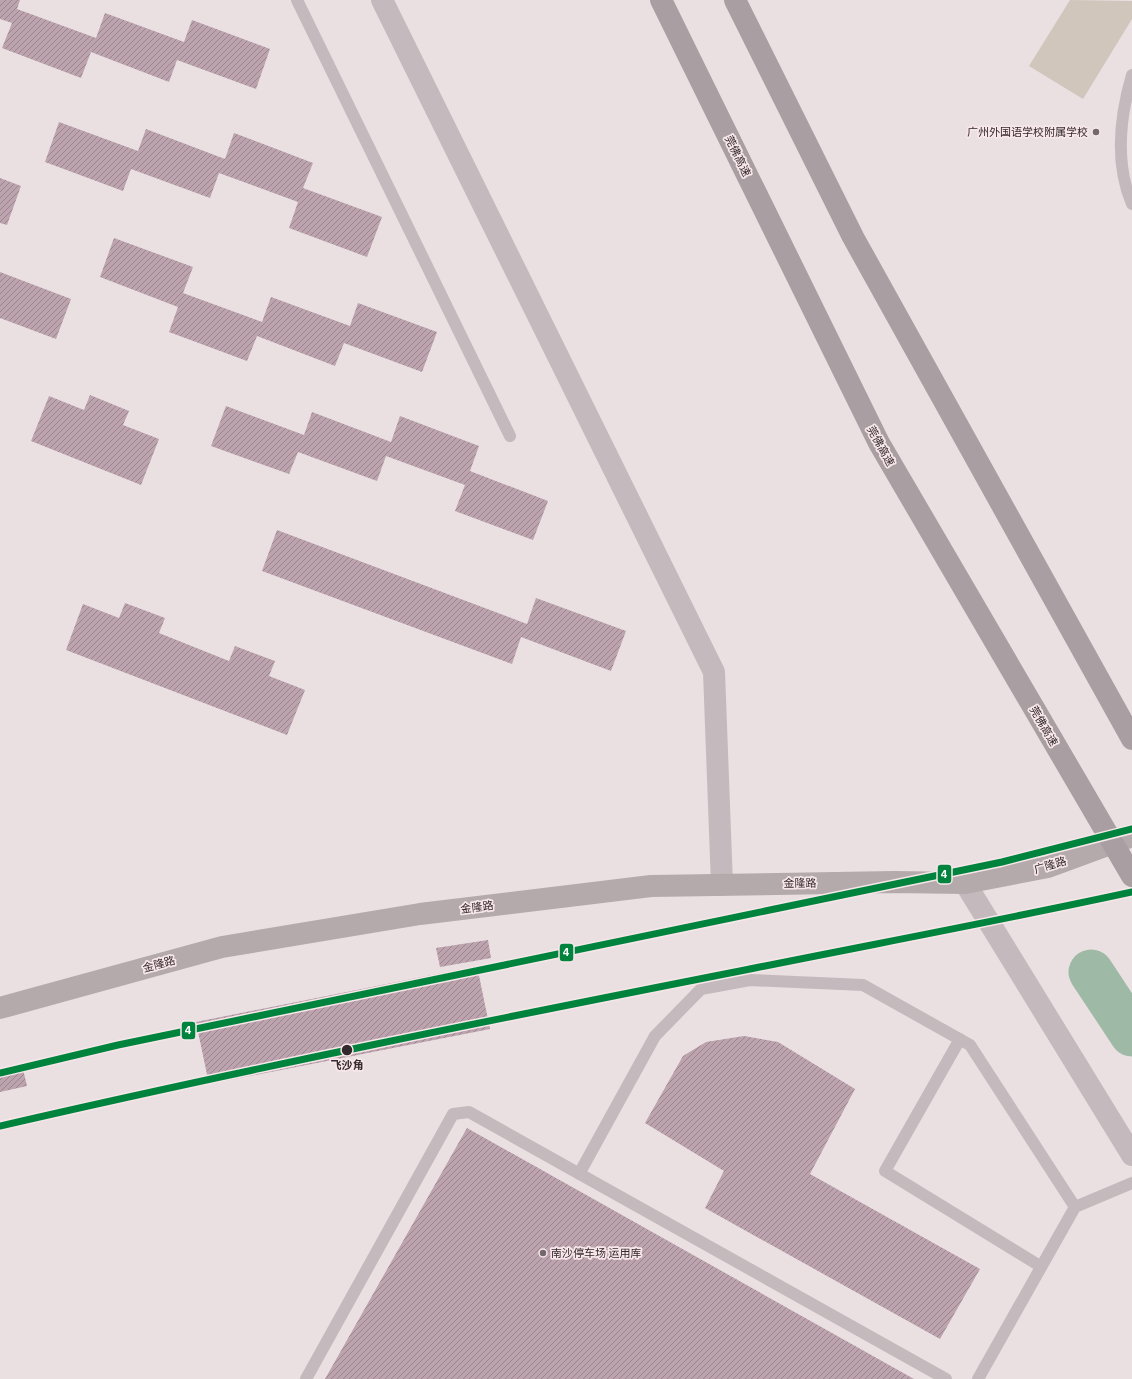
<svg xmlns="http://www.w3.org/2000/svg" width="1132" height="1379" viewBox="0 0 1132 1379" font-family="'IBM Plex Sans','Noto Sans SC',sans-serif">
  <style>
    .grass { fill: #d1c6bc }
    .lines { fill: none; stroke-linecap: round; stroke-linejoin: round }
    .river { stroke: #9ebaa6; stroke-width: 45 }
    .building { fill: url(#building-hatch) }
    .service { stroke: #c4b9bc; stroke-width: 12 }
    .minor { stroke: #c4b9bc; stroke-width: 22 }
    .secondary { stroke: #b4aaac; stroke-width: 22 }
    .motorway { stroke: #a99fa2; stroke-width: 22 }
    .motorway-bridge { stroke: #a99fa2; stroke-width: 22 }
    .metro-1-casing { stroke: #f7e7ea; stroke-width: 10 }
    .metro-1 { stroke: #00843d; stroke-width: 7 }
    .poi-dot { fill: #73686c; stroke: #f7e7ea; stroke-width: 1.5 }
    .stop-dot { fill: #33282c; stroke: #f7e7ea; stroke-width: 1.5 }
    .labels { text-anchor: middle; stroke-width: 3.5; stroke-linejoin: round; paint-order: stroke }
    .poi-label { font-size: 11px; fill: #33282c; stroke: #f7e7ea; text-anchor: end }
    .street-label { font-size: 11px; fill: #33282c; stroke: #f7e7ea }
    .stop-label { font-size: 11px; font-weight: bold; fill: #33282c; stroke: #f7e7ea }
    .line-badge { stroke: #f7e7ea; stroke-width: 1.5 }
    .badge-label { font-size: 11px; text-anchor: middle; font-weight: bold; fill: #fff }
  </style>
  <defs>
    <pattern id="building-hatch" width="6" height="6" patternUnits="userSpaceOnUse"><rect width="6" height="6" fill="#bca3ae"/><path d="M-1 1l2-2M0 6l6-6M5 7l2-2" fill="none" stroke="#99858e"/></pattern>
  </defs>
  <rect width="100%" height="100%" fill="#eae0e2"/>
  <path class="grass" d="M1070,0l62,1v18l-49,80 -54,-33z"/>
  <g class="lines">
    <path class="river" d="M1091,972l41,62"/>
  </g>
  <path class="building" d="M0,0h20l-3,9 79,29 9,-25 79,29 8,-22 78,29 -14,40 -79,-29 -8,22 -78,-30 -10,26 -79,-30 10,-25 -12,-4z
    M59,122l79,29 8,-22 79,30 9,-26 79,30 -10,25 79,29 -15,40 -78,-29 9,-26 -79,-29 -9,25 -79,-29 -8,22 -78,-29z
    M0,178l21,8 -14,39 -7,-2z
    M114,238l79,29 -10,26 79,29 9,-25 79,29 8,-23 79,29 -15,40 -78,-29 -9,23 -78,-30 -10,25 -78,-29 9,-25 -78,-30z
    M0,272l71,27 -15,40 -56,-21z
    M90,395l39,16 -6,14 36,14 -18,46 -110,-44 18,-45 35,14z
    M226,406l78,29 8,-23 79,30 9,-26 79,30 -9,25 78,30 -15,39 -78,-29 10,-26 -79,-29 -9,25 -79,-29 -9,22 -78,-28z
    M277,530l250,94 9,-26 90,33 -15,40 -90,-34 -9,27 -250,-93z
    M125,603l40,15 -6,15 70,28 6,-15 40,15 -6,15 36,14 -18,45 -221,-85 17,-46 36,14z
    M488,940l3,18 -51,9 -4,-19z
    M477,966l13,63 -281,55 -13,-62z
    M744,1036l34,6 77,47 -45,85 170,95 -40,70 -235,-131 19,-37 -79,-48 38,-67 23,-14z
    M22,1065l5,21 -27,6v-22z
    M467,1128l447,251h-589z"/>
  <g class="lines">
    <path class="service" d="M297,0l213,436
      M1132,75c-12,41 -17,89 0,129
      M960,1039l-75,132 155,95
      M579,1174l76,-138 46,-47 49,-9 113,5 107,60 105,162
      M306,1379l147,-265 16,-2 477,267
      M978,1379l97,-172 57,-24"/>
    <path class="minor" d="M382,0l332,672 8,213
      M965,883l167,272"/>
    <path class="secondary" d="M0,1008l222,-61 198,-33 231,-28 243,-4 71,1 83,-16 84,-31"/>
    <path class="motorway" d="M735,0l118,237 279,502"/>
    <path class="motorway-bridge" d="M661,0l218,443 253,433"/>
    <defs>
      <path id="metro-1" d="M0,1073l118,-28 884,-183 130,-33
        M0,1126c247,-57 496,-107 745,-156 129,-26 258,-50 387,-78"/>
    </defs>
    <use href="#metro-1" class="metro-1-casing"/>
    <use href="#metro-1" class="metro-1"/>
  </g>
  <g class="poi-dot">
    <circle cx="1096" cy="132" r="4"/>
    <circle cx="543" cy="1253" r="4"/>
  </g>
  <circle class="stop-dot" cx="347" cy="1050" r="6"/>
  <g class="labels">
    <g class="poi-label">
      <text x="1088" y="136">广州外国语学校附属学校</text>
      <text x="551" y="1257" text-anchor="start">南沙停车场 运用库</text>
    </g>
    <g class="street-label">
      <text transform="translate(738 156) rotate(64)" y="4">莞佛高速</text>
      <text transform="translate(881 446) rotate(61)" y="4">莞佛高速</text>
      <text transform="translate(1044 726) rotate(60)" y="4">莞佛高速</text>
      <text transform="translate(1050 865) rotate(-16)" y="4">广隆路</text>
      <text transform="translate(800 883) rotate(-1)" y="4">金隆路</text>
      <text transform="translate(477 907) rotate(-7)" y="4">金隆路</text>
      <text transform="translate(159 964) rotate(-15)" y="4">金隆路</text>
    </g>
    <g class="stop-label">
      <text x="347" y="1069">飞沙角</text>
    </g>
  </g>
  <g class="line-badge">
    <rect x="937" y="864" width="15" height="20" rx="4" fill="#00843d"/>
    <rect x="559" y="943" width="15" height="19" rx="4" fill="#00843d"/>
    <rect x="181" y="1021" width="15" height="19" rx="4" fill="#00843d"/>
  </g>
  <g class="badge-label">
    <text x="944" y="878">4</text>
    <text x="566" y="956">4</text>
    <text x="188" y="1034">4</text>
  </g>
</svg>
